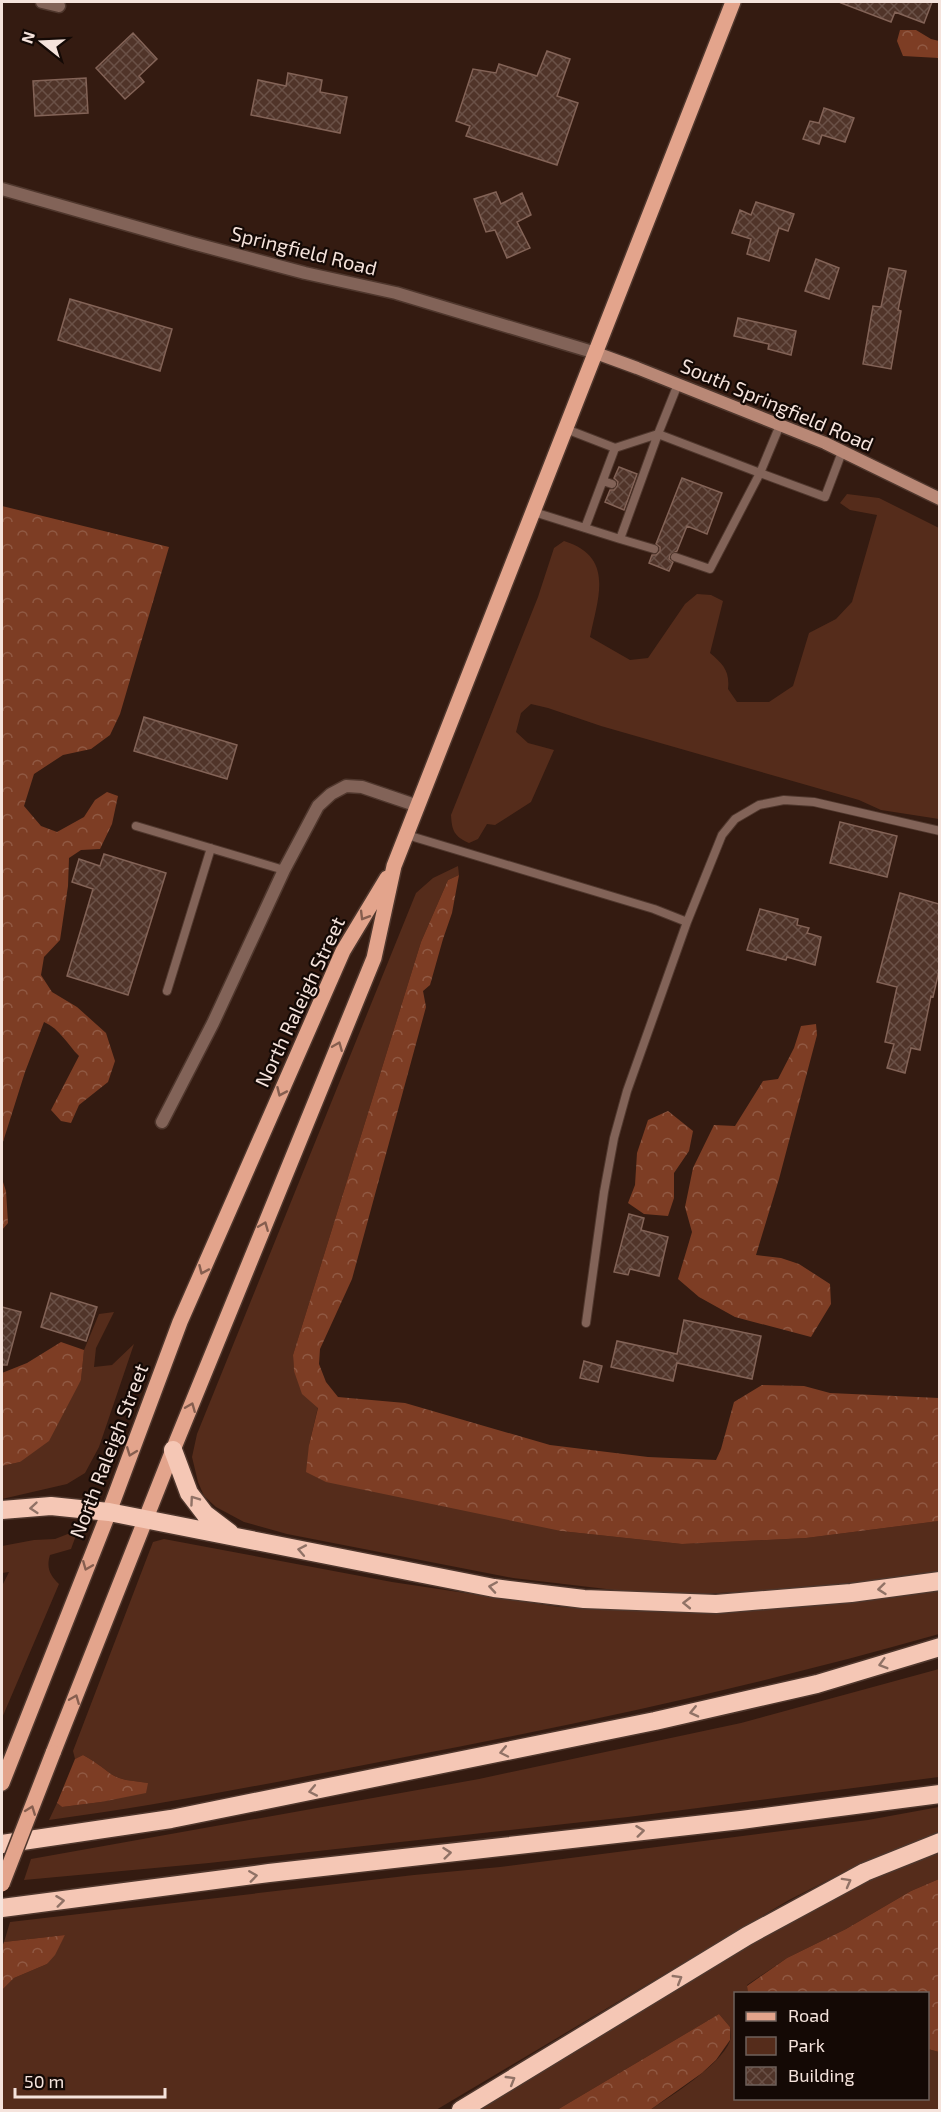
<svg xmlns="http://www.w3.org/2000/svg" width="941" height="2112" viewBox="0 0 941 2112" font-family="'Exo 2',sans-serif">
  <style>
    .green { fill: #552c1b }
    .forest { fill: url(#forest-crowns) }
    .building { fill: url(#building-cross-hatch); stroke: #836357; stroke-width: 1.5 }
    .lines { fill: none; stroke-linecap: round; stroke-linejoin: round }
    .service-casing { stroke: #4f372d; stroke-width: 10 }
    .minor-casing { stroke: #4f372d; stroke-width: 15 }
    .secondary-casing { stroke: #4f372d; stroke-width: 15 }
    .primary-casing { stroke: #4f372d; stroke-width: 18 }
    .motorway-casing { stroke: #4f372d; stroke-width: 21 }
    .service { stroke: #826358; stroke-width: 8 }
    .minor { stroke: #826358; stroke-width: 12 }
    .secondary { stroke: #b98876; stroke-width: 12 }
    .primary { stroke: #e3a48c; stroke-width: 15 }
    .motorway { stroke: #f5c7b5; stroke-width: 18 }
    .primary-bridge-casing { stroke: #4f372d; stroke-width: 18; stroke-linecap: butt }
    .primary-bridge { stroke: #e3a48c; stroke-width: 15 }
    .oneway { stroke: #865e4f }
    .oneway2 { stroke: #907266 }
    .labels { text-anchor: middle; stroke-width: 4.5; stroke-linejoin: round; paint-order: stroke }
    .street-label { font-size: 20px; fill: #f5e3dc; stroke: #140905 }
  </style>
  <defs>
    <pattern id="forest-crowns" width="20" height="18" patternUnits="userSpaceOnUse" patternTransform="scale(1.5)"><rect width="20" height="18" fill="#7d3d24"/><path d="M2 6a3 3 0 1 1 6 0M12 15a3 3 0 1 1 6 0" fill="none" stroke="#905943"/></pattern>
    <pattern id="building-cross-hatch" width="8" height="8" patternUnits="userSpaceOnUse" patternTransform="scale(1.5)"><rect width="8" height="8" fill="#503429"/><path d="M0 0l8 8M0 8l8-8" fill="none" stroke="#6a5147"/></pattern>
  </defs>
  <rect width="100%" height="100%" fill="#341b11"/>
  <path class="green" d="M847,494l32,4 60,30v291l-58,-9 -22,-10 -258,-74 -53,-18 -17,-4 -10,9 -5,19 12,11 26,7 -23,52 -36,23 -8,-1 -9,15 -9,4c-15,-7 -17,-12 -18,-28l87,-218 16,-49 10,-7c51,16 34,56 26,96l40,23 18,-2 37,-54 12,-10 14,1 12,6 -13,52c13,11 20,18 18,36l9,13h32l24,-16 16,-53 27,-14 16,-17 25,-87 -27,-5 -10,-7z
    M458,866l1,9 -11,5 -27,62 -128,413 1,16 24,36 -9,38 252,86 121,13 124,-6 133,-17v50l-112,16 -127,7 -60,-1 -127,-15 -226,-44 -43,-12 -28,-15 -12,-11 -6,-14 -6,-25 5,-23 219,-541 17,-15z
    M114,1312l-18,36 -2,19 18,-2 22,-21 -35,103 -14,26 -18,11 -65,15v-33l18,-4 61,-82 3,-30 15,-36z
    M78,1530l-7,19 -21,6c-4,13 0,20 9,29l-57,134v-132l7,-14 -7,1v-27l32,-6 21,-1z
    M164,1539l228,43 167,25 145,6 86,-6 149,-19v46c-176,50 -354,89 -534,123 -118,23 -236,47 -356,63l8,-17 5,4 39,-5 47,-19c-12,-2 -27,-2 -37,-9 -9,-7 -17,-13 -28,-19l-8,4 -2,-8 80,-209z
    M939,1669v108l-311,40 -419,46 -185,17 7,-21 448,-80 262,-56z
    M939,1807v26l-93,38 -57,29 -353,210h-434v-120l12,-12 33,-14 18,-29 -61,7 6,-20 404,-47 86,-8 368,-47z
    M939,1852v27l-28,12 -65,38 -59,29 -40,27 1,8 -12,1v104h192v-49l11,3v58h-289c22,-15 70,-44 80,-69 1,-4 0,-10 0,-14l-11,-13 -162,96h-86c64,-38 127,-76 191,-115 89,-54 179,-107 277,-143z"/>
  <path class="forest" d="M900,30h16l15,9 8,2v17l-36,-2 -6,-15z
    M2,506l167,41 -49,167 -10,21 -19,14 -28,6 -29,19 -10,32 17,20 16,6 27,-15 11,-17 12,-8 11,4 -6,28 -12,25 -19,1 -12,8 -1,28 -8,54 -16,17 -3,18 11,17 25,15 29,26 9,28 -7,21 -29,23 -8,18 -10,-2 -10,-11 28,-54c-12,-12 -19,-27 -35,-34l-19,50 -23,73z
    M459,875l-7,38 -9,26 -13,46 -7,6 3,16 -74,272 -32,70 -1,15 7,18 12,15 67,6 145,42 98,12 68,3 5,-11 13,-47 28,-17 42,1 26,7 109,5v123l-133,17 -124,6 -121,-13 -235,-49 -20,-10 3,-27 9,-37 -16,-14 -8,-23 -1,-16 128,-413 27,-62z
    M816,1024l1,11 -38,144 -23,76 25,3 18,6 31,20 1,20 -20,33 -76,-20 -36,-20 -21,-18 14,-47 -7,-25 8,-39 21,-43 21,1 28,-45 15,-2 16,-31 7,-22z
    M668,1111l25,20 -4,20 -15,22v25l-6,18 -24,-2 -16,-11 7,-18 2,-32 11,-33z
    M2,1179l4,12 2,32 -6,7z
    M61,1342l23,8 -3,30 -32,61 -29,21 -18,4v-93l25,-10z
    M83,1755c11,6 19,12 28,19 10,7 25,7 37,9l-2,10 -45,9 -39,5 -5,-4 18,-44z
    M939,1879v173l-11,-3v-55l-180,-1 -1,-7 40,-28 59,-29 65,-38z
    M65,1935l-10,20 -8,9 -33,14 -12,12v-43l2,-5z
    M719,2014l11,13v13l-14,20 -14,13 -52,37h-93z"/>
  <path class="building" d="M842,2h90l-8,21 -29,-11 -4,10 -50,-19z
    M133,33l24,26 -18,17 5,6 -19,17 -29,-31z
    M547,51l23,8 -13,37 21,7 -21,62 -91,-29 4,-10 -14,-5 17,-52 23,4 3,-9 38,12z
    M288,73l34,7 -2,12 27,5 -7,36 -89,-18 7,-35 28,6z
    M86,78l2,35 -53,3 -2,-35z
    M824,108l30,10 -9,24 -23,-7 -3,9 -16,-5 7,-18 9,2z
    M496,192l5,12 21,-11 9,22 -14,7 13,26 -23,10 -12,-28 -9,2 -12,-33z
    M756,202l38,12 -6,17 -9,-3 -10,33 -22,-7 4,-15 -19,-6 8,-23 11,5z
    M816,259l23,9 -10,31 -24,-8z
    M889,268l17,3 -8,39 3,1 -10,58 -28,-5 10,-58 8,1z
    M70,299l102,30 -12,42 -102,-31z
    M738,318l58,13 -5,24 -23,-6 1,-5 -35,-8z
    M619,467l18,7 -13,36 -19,-8 5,-12h4l3,-4 1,-4 -4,-4z
    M682,478l40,15 -15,41 -20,-8 -10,25 -7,4 -1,4 4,3 -4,9 -20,-8 3,-8h4l4,-4v-4l-4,-3z
    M144,717l93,28 -10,34 -93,-28z
    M840,822l57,14 -10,41 -57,-14z
    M104,854l62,19 -38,122 -61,-19 26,-87 -21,-7 7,-23 21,7z
    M900,893l39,11v67l-6,26 -2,-1 -11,54 -9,-2 -6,25 -18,-5 7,-24 -9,-2 12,-55 -20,-5z
    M760,909l38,10 -1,6 12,3 -2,5 14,4 -6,28 -28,-8 -1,3 -39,-10z
    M629,1214l15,4 -3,12 27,7 -9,39 -29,-7 -2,6 -14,-3z
    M51,1293l46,14 -11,34 -45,-14z
    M2,1307l19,5 -14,53h-5z
    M684,1320l77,16 -9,43 -75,-16 -4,18 -62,-14 6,-26 60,13z
    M584,1361l18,5 -4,16 -18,-4z"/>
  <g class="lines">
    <defs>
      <path id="service" d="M780,425l-20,48 65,24 17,-45
        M566,429l49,19 -30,80
        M615,448l43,-14
        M603,481l9,3
        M534,512l86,27 38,-105
        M620,539l34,10
        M675,557l35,12 50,-96 -102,-39 20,-50
        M136,826l148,44
        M407,835l247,74 33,13 35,-87 13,-16 24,-14 25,-5 30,2 126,29
        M167,991l44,-143
        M586,1323l18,-131 10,-54 13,-47 60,-169"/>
      <path id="minor" d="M42,2l17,4
        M2,189l190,54 113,30 91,20 200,60
        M162,1122l51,-99 71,-153 34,-64 13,-12 15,-8 16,1 56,19"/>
      <path id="secondary" d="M596,353l41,15 188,75 115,56"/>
      <path id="primary" d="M53,1753l120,-303 201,-492 20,-92 339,-864
        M2,1783l107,-271 71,-190 163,-371 44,-73"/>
      <path id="motorway" d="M173,1450l16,43 16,21 25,19
        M2,1510l49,-4 58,6 385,76 90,11 132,5 135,-11 89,-12
        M2,1844l169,-25 484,-98 162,-37 123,-37
        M2,1908l267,-35 472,-53 199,-26
        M461,2110l286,-174 118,-64 75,-30"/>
    </defs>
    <use href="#service" class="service-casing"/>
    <use href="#minor" class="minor-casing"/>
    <use href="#secondary" class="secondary-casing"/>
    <use href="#primary" class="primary-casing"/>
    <use href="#motorway" class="motorway-casing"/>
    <use href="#service" class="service"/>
    <use href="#minor" class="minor"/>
    <use href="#secondary" class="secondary"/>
    <use href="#primary" class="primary"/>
    <use href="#motorway" class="motorway"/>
    <defs>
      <path id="primary-bridge" d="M2,1884l51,-131"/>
    </defs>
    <use href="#primary-bridge" class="primary-bridge-casing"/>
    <use href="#primary-bridge" class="primary-bridge"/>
  </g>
  <defs><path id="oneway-chevron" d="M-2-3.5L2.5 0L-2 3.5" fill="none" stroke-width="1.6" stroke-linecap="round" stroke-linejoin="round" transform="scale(1.5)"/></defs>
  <g class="oneway">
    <use href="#oneway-chevron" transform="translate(364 916) rotate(121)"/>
    <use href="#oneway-chevron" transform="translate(338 1046) rotate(-68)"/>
    <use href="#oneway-chevron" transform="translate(281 1092) rotate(114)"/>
    <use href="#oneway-chevron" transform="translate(264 1226) rotate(-68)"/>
    <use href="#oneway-chevron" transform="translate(203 1270) rotate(114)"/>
    <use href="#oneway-chevron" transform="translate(191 1407) rotate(-68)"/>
    <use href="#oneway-chevron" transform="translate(131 1452) rotate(111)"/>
    <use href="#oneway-chevron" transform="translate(87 1566) rotate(112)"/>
    <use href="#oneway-chevron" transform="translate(75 1699) rotate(-68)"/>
    <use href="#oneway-chevron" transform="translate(31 1810) rotate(-69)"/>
  </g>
  <g class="oneway2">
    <use href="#oneway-chevron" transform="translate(194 1500) rotate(-125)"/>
    <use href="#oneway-chevron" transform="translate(34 1508) rotate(175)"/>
    <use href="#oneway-chevron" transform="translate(302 1550) rotate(-169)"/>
    <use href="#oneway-chevron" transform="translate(493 1587) rotate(-171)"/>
    <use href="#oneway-chevron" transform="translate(882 1589) rotate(174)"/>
    <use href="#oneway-chevron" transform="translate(687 1603) rotate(-179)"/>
    <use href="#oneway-chevron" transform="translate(883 1664) rotate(164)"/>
    <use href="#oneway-chevron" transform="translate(694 1712) rotate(167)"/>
    <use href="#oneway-chevron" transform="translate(504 1752) rotate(168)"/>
    <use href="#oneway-chevron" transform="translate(313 1791) rotate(169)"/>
    <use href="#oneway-chevron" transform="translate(640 1831) rotate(-7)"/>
    <use href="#oneway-chevron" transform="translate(447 1853) rotate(-6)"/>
    <use href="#oneway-chevron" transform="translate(253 1876) rotate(-8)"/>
    <use href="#oneway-chevron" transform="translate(847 1882) rotate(-29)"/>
    <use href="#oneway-chevron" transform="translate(60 1901) rotate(-7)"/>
    <use href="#oneway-chevron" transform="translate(678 1979) rotate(-31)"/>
    <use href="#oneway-chevron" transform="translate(511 2080) rotate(-31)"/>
  </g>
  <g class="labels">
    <g class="street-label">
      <text transform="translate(304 251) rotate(14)" y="7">Springfield Road</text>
      <text transform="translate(777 405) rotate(23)" y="7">South Springfield Road</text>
      <text transform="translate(300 1002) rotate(-65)" y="7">North Raleigh Street</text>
      <text transform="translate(109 1451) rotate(-69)" y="7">North Raleigh Street</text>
    </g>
  </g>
  <rect width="941" height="2112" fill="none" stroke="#f5e3dc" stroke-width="6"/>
  <rect x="734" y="1992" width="195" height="108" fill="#140905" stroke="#6e605b" stroke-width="1.5"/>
  <rect x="746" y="2012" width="30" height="9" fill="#e3a48c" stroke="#6e605b" stroke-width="1.5"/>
  <text x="788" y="2022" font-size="18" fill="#f5e3dc">Road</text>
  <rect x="746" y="2037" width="30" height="18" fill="#552c1b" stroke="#6e605b" stroke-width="1.5"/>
  <text x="788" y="2052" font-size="18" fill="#f5e3dc">Park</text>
  <rect x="746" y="2067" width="30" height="18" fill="url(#building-cross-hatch)" stroke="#6e605b" stroke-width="1.5"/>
  <text x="788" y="2082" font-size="18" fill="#f5e3dc">Building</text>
  <g transform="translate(42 42) rotate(288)" stroke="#140905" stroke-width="4.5" paint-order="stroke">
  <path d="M0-4.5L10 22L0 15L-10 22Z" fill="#f5e3dc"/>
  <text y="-9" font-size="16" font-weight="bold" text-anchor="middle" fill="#f5e3dc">N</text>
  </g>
  <path d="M15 2088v9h150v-9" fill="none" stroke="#f5e3dc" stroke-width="3"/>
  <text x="24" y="2088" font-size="18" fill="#f5e3dc" stroke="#140905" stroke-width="4.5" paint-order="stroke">50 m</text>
</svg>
